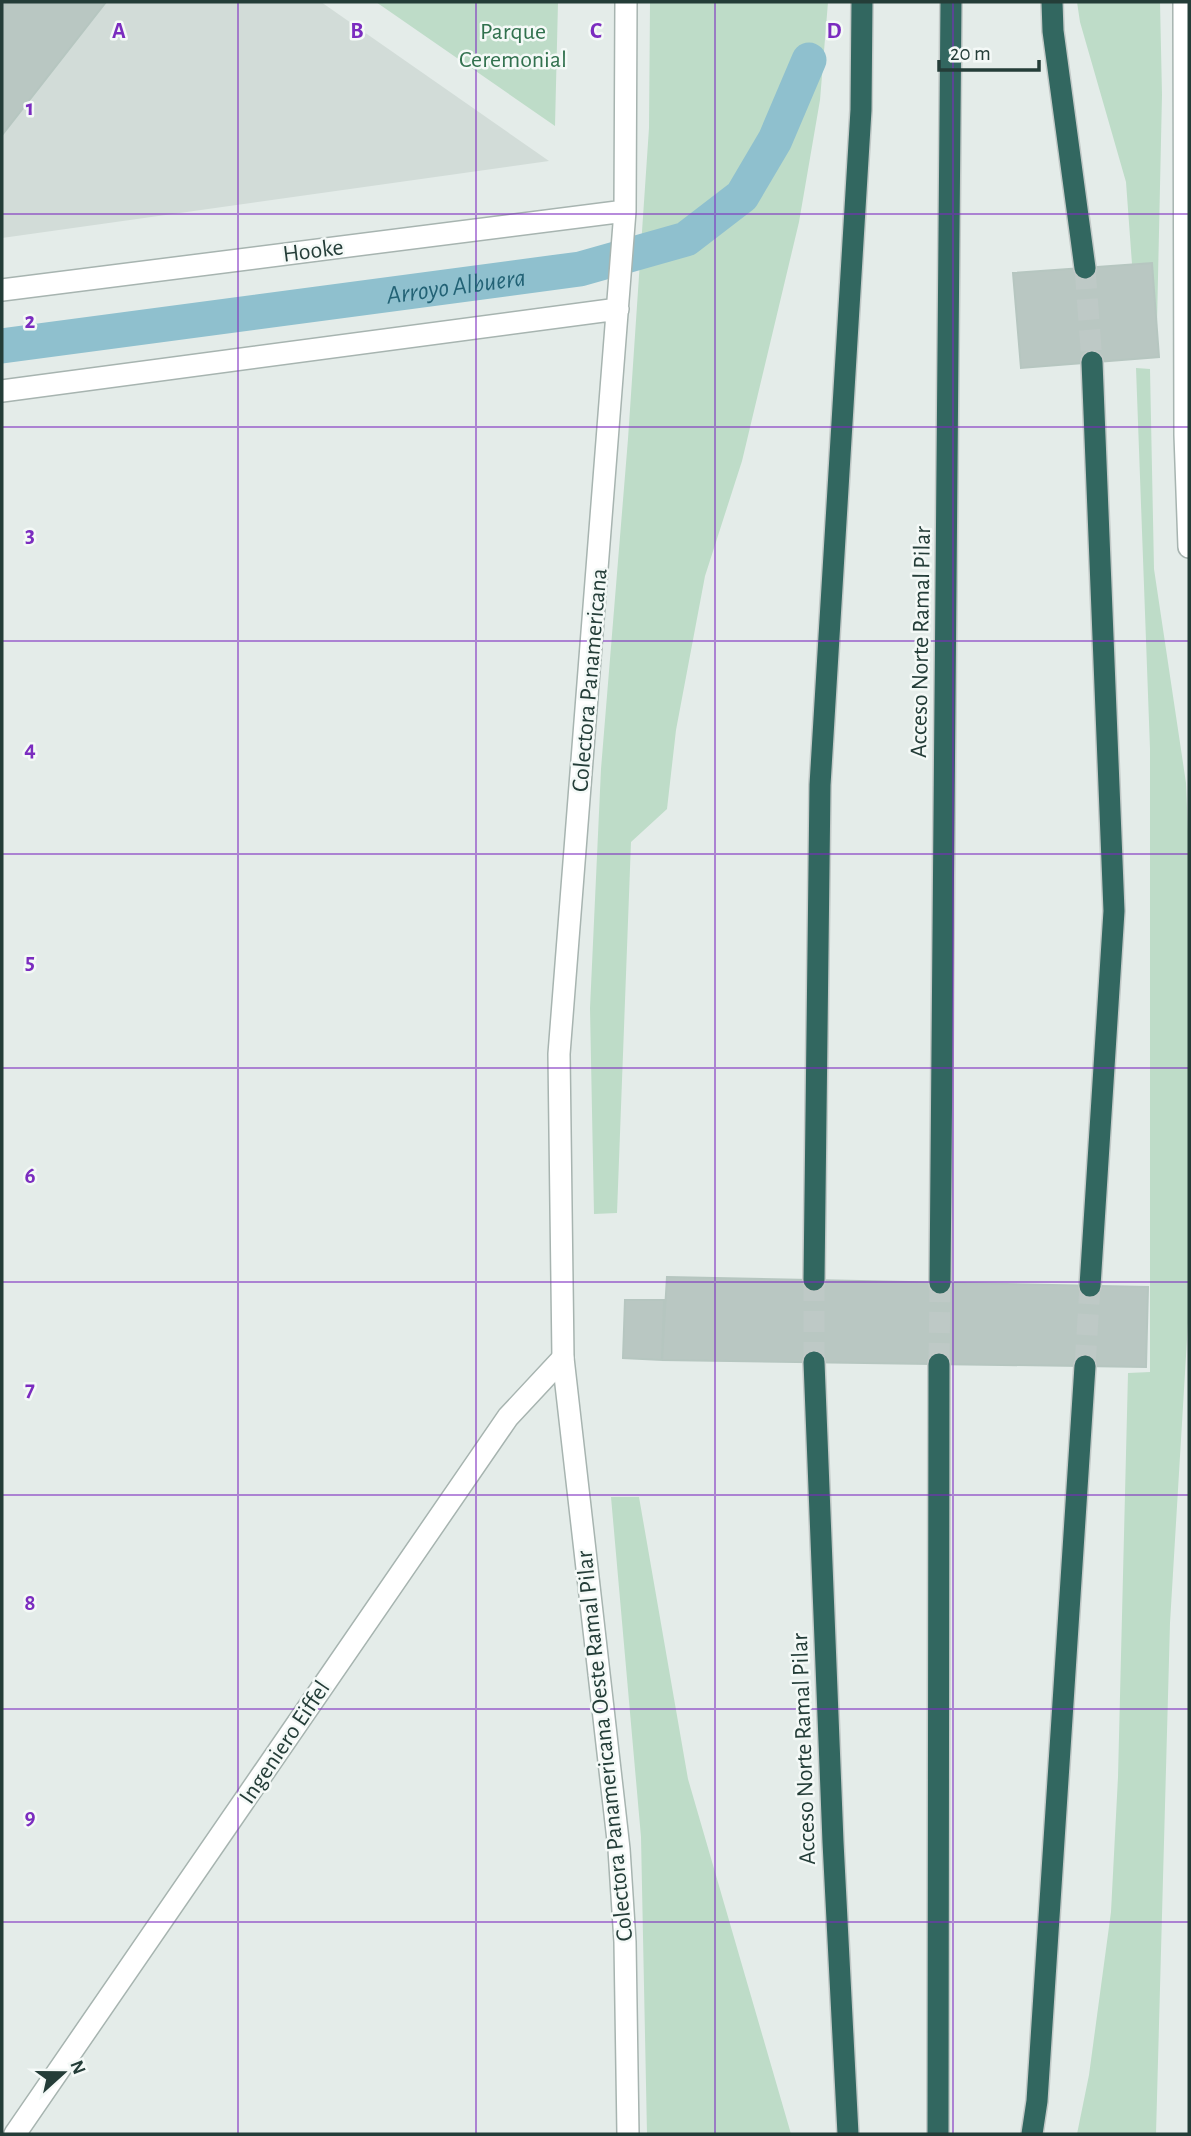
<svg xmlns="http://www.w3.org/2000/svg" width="1191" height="2136" viewBox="0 0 1191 2136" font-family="'Alegreya Sans',sans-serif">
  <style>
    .built { fill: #d2dcd8 }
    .green { fill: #bedcc8 }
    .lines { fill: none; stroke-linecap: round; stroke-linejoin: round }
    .canal { stroke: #8fc0ce; stroke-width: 35 }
    .building { fill: #b9c7c2; stroke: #b6c6c0; stroke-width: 2 }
    .motorway-tunnel { stroke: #bec9c6; stroke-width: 21; stroke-dasharray: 21 10; stroke-linecap: butt }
    .minor-casing { stroke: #a7b4b0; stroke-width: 24 }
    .tertiary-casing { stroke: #a7b4b0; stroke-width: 24 }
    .motorway-casing { stroke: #c2c9c7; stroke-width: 24 }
    .minor { stroke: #fff; stroke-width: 21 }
    .tertiary { stroke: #fff; stroke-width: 21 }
    .motorway { stroke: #326760; stroke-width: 21 }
    .grid { fill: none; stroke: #7b2cbf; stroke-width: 2; stroke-opacity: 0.55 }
    .labels { text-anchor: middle; stroke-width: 5; stroke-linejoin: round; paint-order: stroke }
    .park-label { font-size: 24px; fill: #31714e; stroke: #f4f9f7 }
    .street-label { font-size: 24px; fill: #243d38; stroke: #f4f9f7 }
    .water-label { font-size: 26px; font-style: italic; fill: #226275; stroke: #f4f9f7 }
    .grid-label { font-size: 23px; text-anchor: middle; font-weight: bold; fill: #7b2cbf; stroke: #f4f9f7; stroke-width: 5; stroke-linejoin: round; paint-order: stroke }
  </style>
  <rect width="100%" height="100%" fill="#e4ece9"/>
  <path class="built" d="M2,2h319l228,159 -547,77z"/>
  <path class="green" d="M376,2h182l-3,124z
    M650,2h178l-8,98 -21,122 -57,239 -37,115 -29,154 -9,79 -36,33 -14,371 -23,1 -4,-206 11,-239 27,-330 21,-311z
    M1077,2h83l2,93 -5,228 -5,-60 -20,1 -6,-82 -46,-160z
    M1136,368l14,1 4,200 32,214 3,73v450l-19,317 -14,511h-79l12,-59 22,-163 7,-135 10,-404 22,-1v-623z
    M639,1497l49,282 103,355h-144l-6,-297 -30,-340z"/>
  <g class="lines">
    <path class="canal" id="s1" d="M2,346l578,-77 106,-30 56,-43 33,-56 34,-80"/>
  </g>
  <path class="building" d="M2,2h104l-104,133z
    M1152,263l7,94 -138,11 -8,-95z
    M667,1277l481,10 -2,80 -484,-7z
    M625,1300h39l-2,60 -39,-2z"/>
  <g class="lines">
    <path class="motorway-tunnel" d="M1085,268l7,94
      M814,1280v82
      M939,1364l1,-81
      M1085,1366l5,-80"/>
    <defs>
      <path id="minor" d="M15,2134l493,-717 55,-59"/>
      <path id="tertiary" d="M626,2l-1,209 -66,843 4,304 56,491 6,93 3,192
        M1184,2l1,433 4,112
        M2,290l623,-79
        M2,391l616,-82"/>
      <path id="motorway" d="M1052,2l1,29 32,237
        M814,1280l6,-495 41,-675 1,-108
        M940,1283l11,-1281
        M1090,1286l24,-375 -22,-549
        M814,1362l19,480 15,292
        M938,2134l1,-770
        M1032,2134l5,-33 48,-735"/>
    </defs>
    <use href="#minor" class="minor-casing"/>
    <use href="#tertiary" class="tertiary-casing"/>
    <use href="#motorway" class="motorway-casing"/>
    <use href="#minor" class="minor"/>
    <use href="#tertiary" class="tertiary"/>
    <use href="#motorway" class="motorway"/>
  </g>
  <path class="grid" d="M238,2v2132M476,2v2132M715,2v2132M953,2v2132M2,214h1187M2,427h1187M2,641h1187M2,854h1187M2,1068h1187M2,1282h1187M2,1495h1187M2,1709h1187M2,1922h1187"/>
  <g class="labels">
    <g class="park-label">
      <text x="513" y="39">Parque<tspan x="513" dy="28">Ceremonial</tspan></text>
    </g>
    <g class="street-label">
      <text transform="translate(313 250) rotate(-7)" y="8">Hooke</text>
      <text transform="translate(920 642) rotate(-89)" y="8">Acceso Norte Ramal Pilar</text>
      <text transform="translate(589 680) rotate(-85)" y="8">Colectora Panamericana</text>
      <text transform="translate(284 1742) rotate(-56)" y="8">Ingeniero Eiffel</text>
      <text transform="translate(604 1746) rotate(-96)" y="8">Colectora Panamericana Oeste Ramal Pilar</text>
      <text transform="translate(803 1749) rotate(-92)" y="8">Acceso Norte Ramal Pilar</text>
    </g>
    <g class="water-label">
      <text dy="9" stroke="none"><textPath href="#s1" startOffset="458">Arroyo Albuera</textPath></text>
    </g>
  </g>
  <g class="grid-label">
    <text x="119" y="38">A</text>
    <text x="357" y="38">B</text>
    <text x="596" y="38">C</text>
    <text x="834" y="38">D</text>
    <text x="30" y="115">1</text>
    <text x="30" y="328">2</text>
    <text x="30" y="542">3</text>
    <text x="30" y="756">4</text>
    <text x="30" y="969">5</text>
    <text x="30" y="1183">6</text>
    <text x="30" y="1396">7</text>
    <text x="30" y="1610">8</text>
    <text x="30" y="1824">9</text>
  </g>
  <rect width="1191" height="2136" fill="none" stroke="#243d38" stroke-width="7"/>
  <g transform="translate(63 2073) rotate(69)" stroke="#f4f9f7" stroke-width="5" paint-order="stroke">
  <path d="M0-5L12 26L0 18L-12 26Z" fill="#243d38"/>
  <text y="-10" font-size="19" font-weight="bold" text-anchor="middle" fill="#243d38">N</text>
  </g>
  <path d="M939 60v10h100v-10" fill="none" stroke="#243d38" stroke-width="3.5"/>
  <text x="950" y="60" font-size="21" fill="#243d38" stroke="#f4f9f7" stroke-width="5" paint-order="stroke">20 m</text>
</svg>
